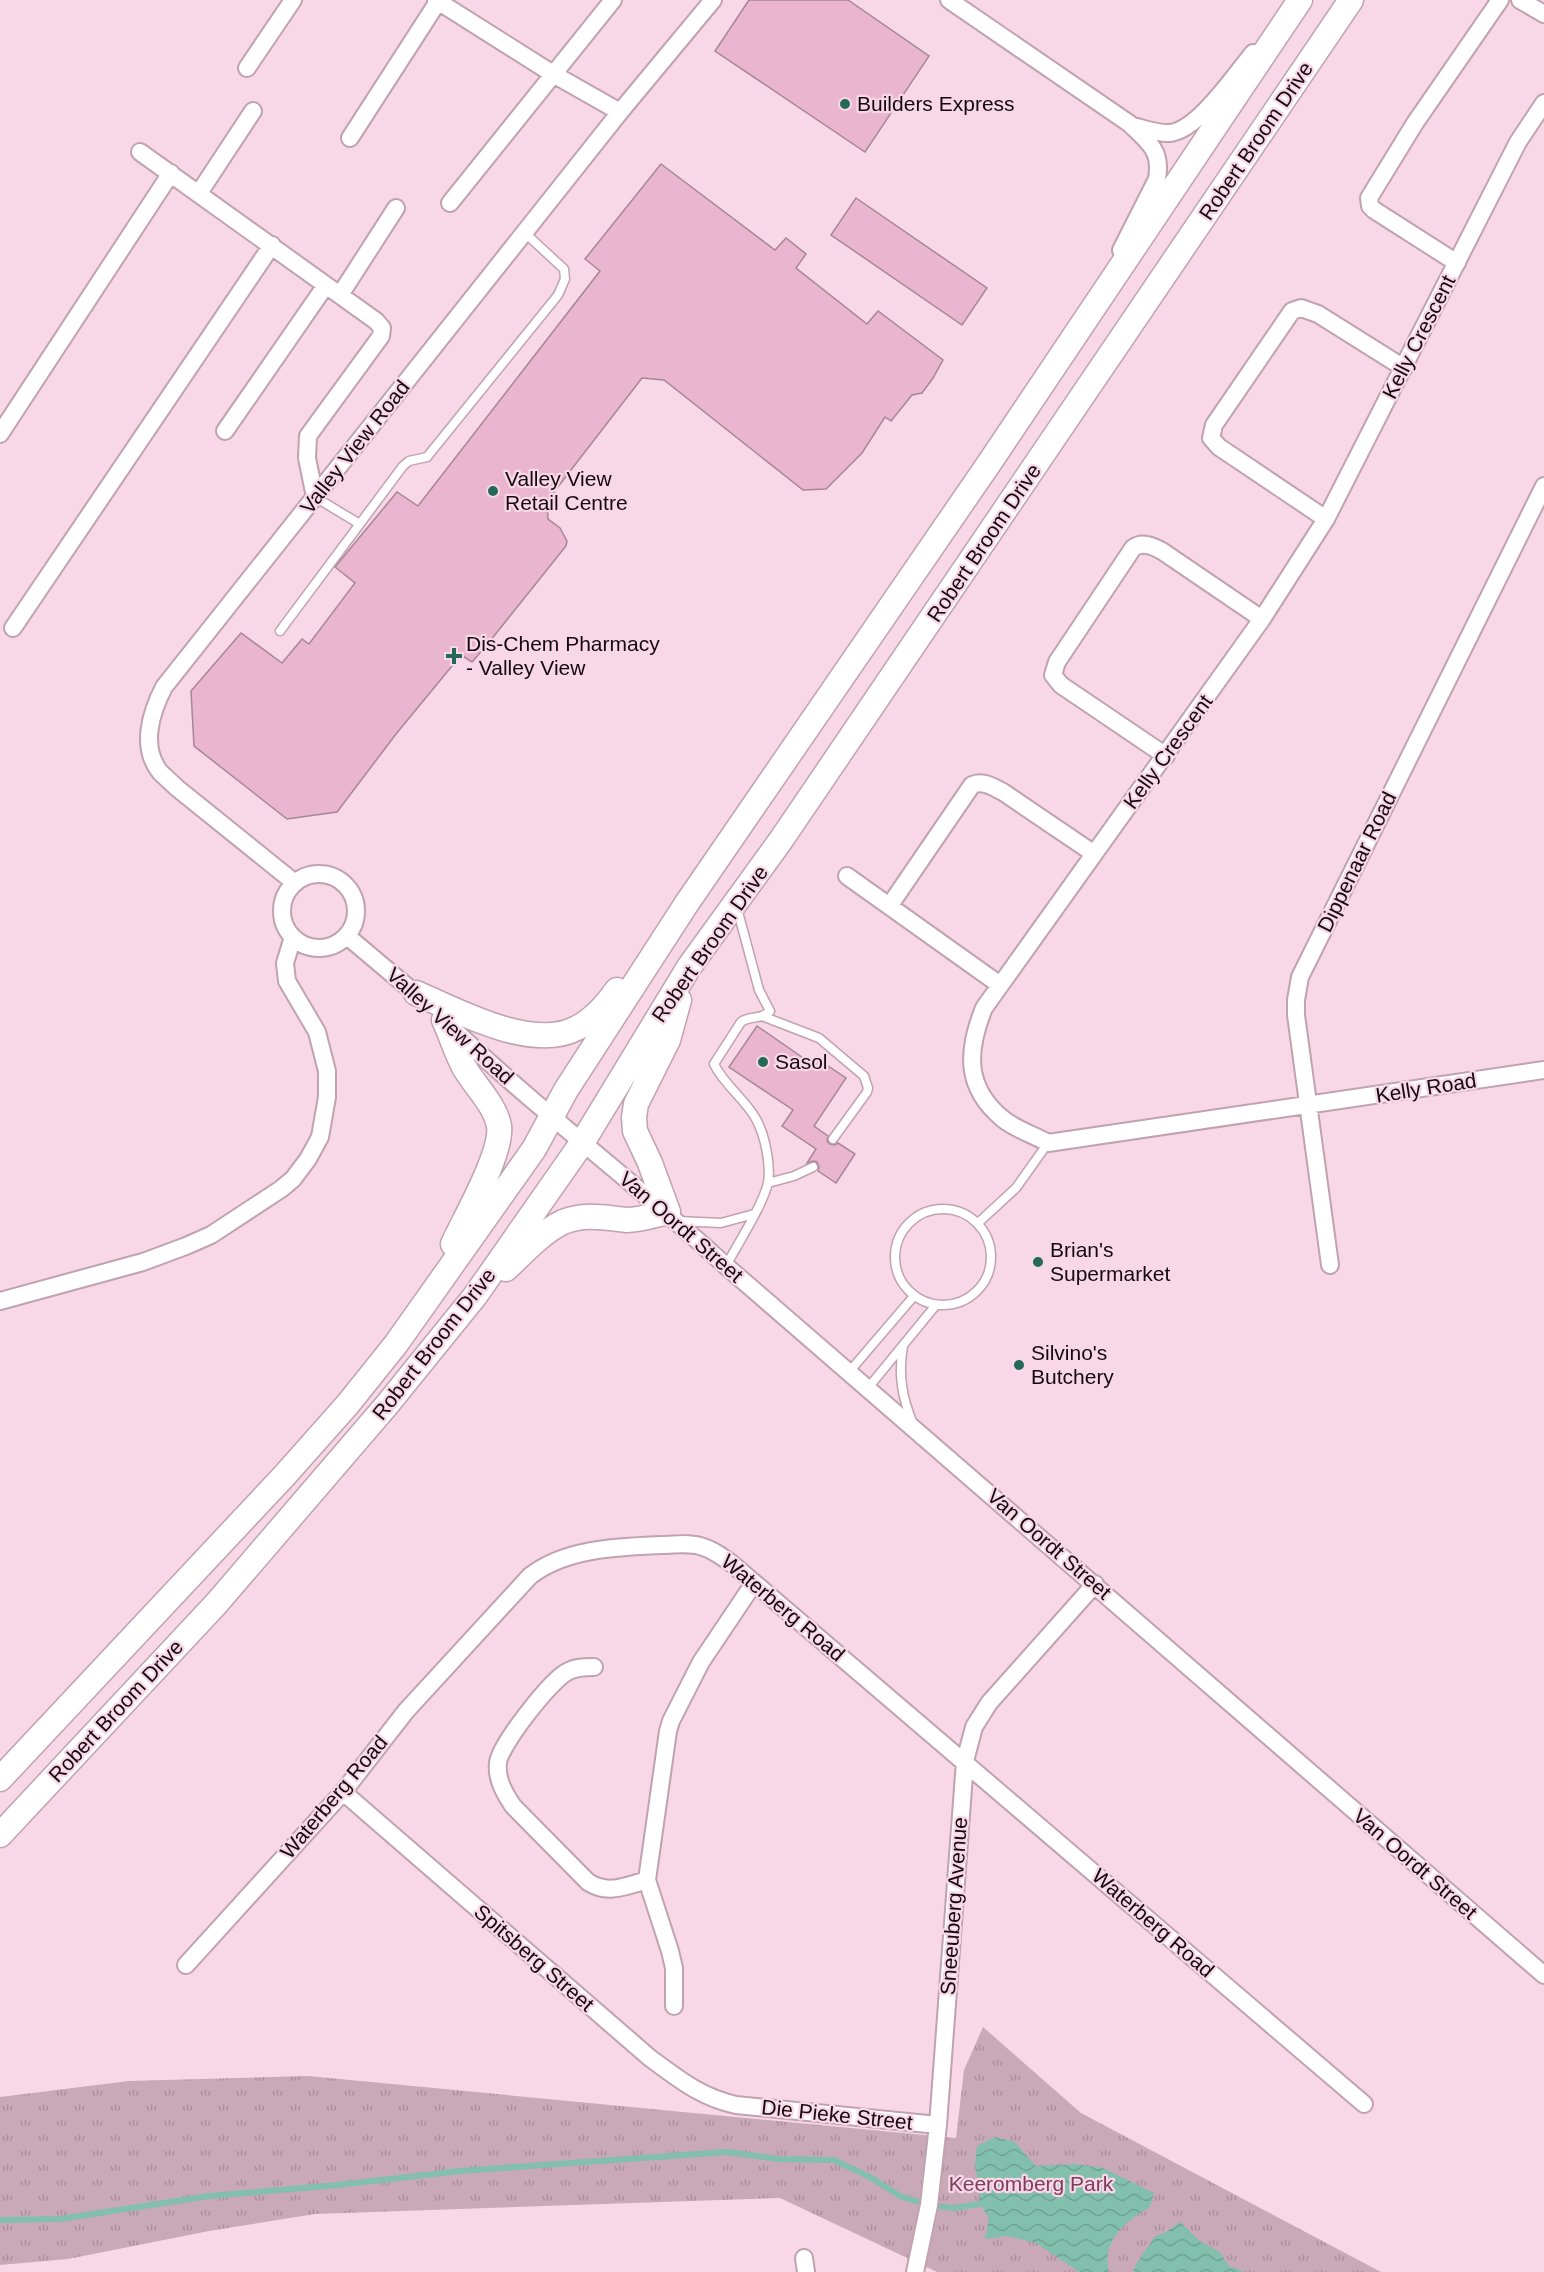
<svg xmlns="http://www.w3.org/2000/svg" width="1544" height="2272" viewBox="0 0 1544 2272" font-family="Helvetica,sans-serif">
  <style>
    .park { fill: url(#park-tufts) }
    .water { fill: url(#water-waves) }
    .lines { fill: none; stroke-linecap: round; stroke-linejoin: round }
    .stream { stroke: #82bfad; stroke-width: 6 }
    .building { fill: #eab5ce; stroke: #a58795; stroke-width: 1.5 }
    .lane-casing { stroke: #c0a2b0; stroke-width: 11 }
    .street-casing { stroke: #c0a2b0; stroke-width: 20 }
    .secondary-casing { stroke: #c0a2b0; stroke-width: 27 }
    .lane { stroke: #fff; stroke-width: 8 }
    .street { stroke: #fff; stroke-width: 16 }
    .secondary { stroke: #fff; stroke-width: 24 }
    .poi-dot { fill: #276959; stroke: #f8d7e6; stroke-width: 2 }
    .labels { text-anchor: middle; stroke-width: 4.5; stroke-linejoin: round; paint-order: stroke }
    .poi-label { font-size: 21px; fill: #150a10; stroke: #f8d7e6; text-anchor: start }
    .street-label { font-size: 21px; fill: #150a10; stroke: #f8d7e6 }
    .park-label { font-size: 21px; fill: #7d3d5f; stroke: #f8d7e6 }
  </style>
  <defs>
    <pattern id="park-tufts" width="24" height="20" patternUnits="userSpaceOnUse" patternTransform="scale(1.5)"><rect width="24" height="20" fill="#c9a8b7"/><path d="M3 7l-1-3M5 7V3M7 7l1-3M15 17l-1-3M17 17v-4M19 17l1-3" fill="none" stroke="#ac8f9c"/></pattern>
    <pattern id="water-waves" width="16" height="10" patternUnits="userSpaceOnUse" patternTransform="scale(1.5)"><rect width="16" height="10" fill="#82bfad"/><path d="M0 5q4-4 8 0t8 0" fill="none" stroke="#6fa394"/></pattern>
  </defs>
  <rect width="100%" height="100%" fill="#f8d7e6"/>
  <path class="park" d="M983,2027l98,86 300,159h-444l-157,-74 -465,16 -106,17 -141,28 -68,6v-168l129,-16 179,-5 648,62 8,-68z"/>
  <path class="water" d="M995,2137l20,5 21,24 40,-2 27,4 51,25 -4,14c-24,14 -49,34 -41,65h-30l-43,-29 -29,-7 -22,3 4,-21 -9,-14 -1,-17 -4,-23 2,-18z
    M1180,2222l20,19 20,11 8,13 16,7h-111c4,-13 15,-23 21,-35l12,-5z"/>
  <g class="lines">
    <path class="stream" d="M0,2220l60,-1 149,-23 129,-11 122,-14 267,-19 51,7 56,1 36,17 30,19 29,9 25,3 26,-4"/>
  </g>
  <path class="building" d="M749,0h99l81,56 -64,96 -150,-101z
    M661,164l114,86 11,-12 20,16 -10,14 71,56 11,-13 65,49 -10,18 -11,15 -10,2 -21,26 -6,-4 -23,36 -36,36 -23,1 -139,-110 -22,-2 -95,123 1,18 12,9 7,13 -1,5 -80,100 -14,16 -11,-7 -65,79 -59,78 -50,7 -93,-73 -3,-55 50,-58 41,30 20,-24 7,5 46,-61 -20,-16 62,-75 21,14 182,-235 -15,-12z
    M856,198l131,90 -25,37 -131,-90z
    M757,1026l55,38 4,-6 30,20 -32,48 14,10 -1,5 3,3 5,1 3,-2 17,11 -19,29 -18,-12 1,-4 -2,-5 -4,-1 -6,2 9,-14 -34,-23 11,-16 -64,-43z"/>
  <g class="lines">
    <defs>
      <path id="lane" d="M315,497l43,26
        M280,631l123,-165 6,-5 18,-4 131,-162 7,-16 -1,-10 -39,-36
        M762,1016l57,22 45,38 4,12 -1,4 -34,47
        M768,1183l26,-7 19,-9
        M895 1257a48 48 0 1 1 96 0a48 48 0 1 1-96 0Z
        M678,1221l43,2 33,-9
        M978,1223l38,-35 32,-45
        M726,1266c12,-23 36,-59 42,-83 3,-18 -3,-48 -12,-64 -11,-20 -32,-34 -42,-55l27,-42c9,-7 21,-2 29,-11l-11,-21 -22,-82
        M903,1346c-5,29 -1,51 10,78
        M849,1372l65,-76
        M868,1388l68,-83"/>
      <path id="street" d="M436,0l117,74 67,38
        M949,0l181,124c19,19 32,26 27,55l-36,71
        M1520,0l24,14
        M247,68l46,-68
        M1544,103l-26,39 -192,377 -64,100 -278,389c-17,42 -20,79 19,111 12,10 31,16 45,24l496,-73
        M1133,126c12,3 25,8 37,7 28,-3 65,-58 83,-80
        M350,138l89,-138
        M140,152l236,169 6,7 -1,8 -73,100 -1,22 8,39
        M199,193l54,-82
        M450,203l163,-203
        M1457,263l-83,-53 -4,-4 -1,-8 46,-75 85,-123
        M340,295l56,-87
        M225,431l101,-146
        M0,434l171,-261
        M1326,519l-107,-72 -8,-9 3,-13 78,-114 9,-3 17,6 86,54
        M13,628l259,-383
        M1166,756l-105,-71 -8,-10 4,-13 76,-114c9,-7 20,-2 29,3l100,68
        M282 911a37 37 0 1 1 74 0a37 37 0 1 1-74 0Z
        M847,876l153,109
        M295,883l-118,-95c-6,-6 -12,-11 -17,-16 -20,-25 -9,-60 4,-85l456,-575 93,-112
        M890,905l82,-120c11,-5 21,2 31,7l90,61
        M347,936l76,64
        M450,1026c88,84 186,157 276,240l818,709
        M1330,1265l-34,-250v-15l4,-23 244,-491
        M0,1301l143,-39 43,-16 25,-11 70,-46 12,-10 15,-20 12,-22 7,-40v-26l-10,-39 -30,-51 -2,-18 8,-26
        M594,1667c-9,0 -19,0 -27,5 -16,8 -68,74 -69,91 -2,16 7,31 15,43l75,76c20,13 38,4 59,-2
        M343,1792l307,266c29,21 50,39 86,47l202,20
        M186,1965l157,-173 63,-81 124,-135c36,-28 88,-29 132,-31 13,0 29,-3 41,2 11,3 19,10 28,16l633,541
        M674,2006v-38l-4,-17 -23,-71 21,-149 3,-10 30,-59 53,-79
        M804,2258l2,14
        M915,2272l14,-67 9,-80 27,-364 9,-34 15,-24 106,-119"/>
      <path id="secondary" d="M416,993c42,18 116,59 161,35 16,-8 30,-24 40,-38
        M444,1020c7,15 12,32 20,47 10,18 31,37 35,59 4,26 -34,92 -46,118
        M506,1269c17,-16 36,-37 57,-47 23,-9 42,-4 64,-2 13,0 28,-5 41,-8l-18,-49 -15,-32 -1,-14 2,-13 32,-64 11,-40
        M0,1779l285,-304 63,-71 48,-60 138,-195 32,-59 121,-187 303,-441 310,-462
        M0,1835l216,-231 170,-198 89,-110 107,-153 107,-176 92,-127 570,-840"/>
    </defs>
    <use href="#lane" class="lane-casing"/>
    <use href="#street" class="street-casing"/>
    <use href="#secondary" class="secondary-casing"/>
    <use href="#lane" class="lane"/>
    <use href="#street" class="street"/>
    <use href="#secondary" class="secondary"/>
  </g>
  <g class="poi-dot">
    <circle cx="845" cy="104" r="6"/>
    <circle cx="493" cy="491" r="6"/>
    <path d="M451 647h6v6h6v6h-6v6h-6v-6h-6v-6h6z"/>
    <circle cx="763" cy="1062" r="6"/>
    <circle cx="1038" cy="1262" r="6"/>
    <circle cx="1019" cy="1365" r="6"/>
  </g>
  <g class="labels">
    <g class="poi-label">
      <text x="857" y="111">Builders Express</text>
      <text x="505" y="486">Valley View<tspan x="505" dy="24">Retail Centre</tspan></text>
      <text x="466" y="651">Dis-Chem Pharmacy<tspan x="466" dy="24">- Valley View</tspan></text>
      <text x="775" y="1069">Sasol</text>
      <text x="1050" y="1257">Brian's<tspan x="1050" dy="24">Supermarket</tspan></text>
      <text x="1031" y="1360">Silvino's<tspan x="1031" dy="24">Butchery</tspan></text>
    </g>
    <g class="street-label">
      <text transform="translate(1256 141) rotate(-56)" y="7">Robert Broom Drive</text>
      <text transform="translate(1419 337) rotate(-63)" y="7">Kelly Crescent</text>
      <text transform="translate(355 447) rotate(-52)" y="7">Valley View Road</text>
      <text transform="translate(984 543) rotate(-56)" y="7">Robert Broom Drive</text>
      <text transform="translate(1168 752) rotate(-54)" y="7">Kelly Crescent</text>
      <text transform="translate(1357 862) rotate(-64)" y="7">Dippenaar Road</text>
      <text transform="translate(710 944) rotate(-55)" y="7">Robert Broom Drive</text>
      <text transform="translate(450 1026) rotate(42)" y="7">Valley View Road</text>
      <text transform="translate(1426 1088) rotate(-9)" y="7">Kelly Road</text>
      <text transform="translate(681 1227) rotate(41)" y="7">Van Oordt Street</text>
      <text transform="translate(434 1344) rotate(-52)" y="7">Robert Broom Drive</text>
      <text transform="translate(1049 1544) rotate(41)" y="7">Van Oordt Street</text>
      <text transform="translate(783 1608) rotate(40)" y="7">Waterberg Road</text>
      <text transform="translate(116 1711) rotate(-47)" y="7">Robert Broom Drive</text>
      <text transform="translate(334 1797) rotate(-50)" y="7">Waterberg Road</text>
      <text transform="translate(1415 1864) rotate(41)" y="7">Van Oordt Street</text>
      <text transform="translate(954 1906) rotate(-86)" y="7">Sneeuberg Avenue</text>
      <text transform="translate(1153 1923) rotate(41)" y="7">Waterberg Road</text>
      <text transform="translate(534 1958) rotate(41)" y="7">Spitsberg Street</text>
      <text transform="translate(837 2115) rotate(6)" y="7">Die Pieke Street</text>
    </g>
    <g class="park-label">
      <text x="1031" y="2191">Keeromberg Park</text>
    </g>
  </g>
</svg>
